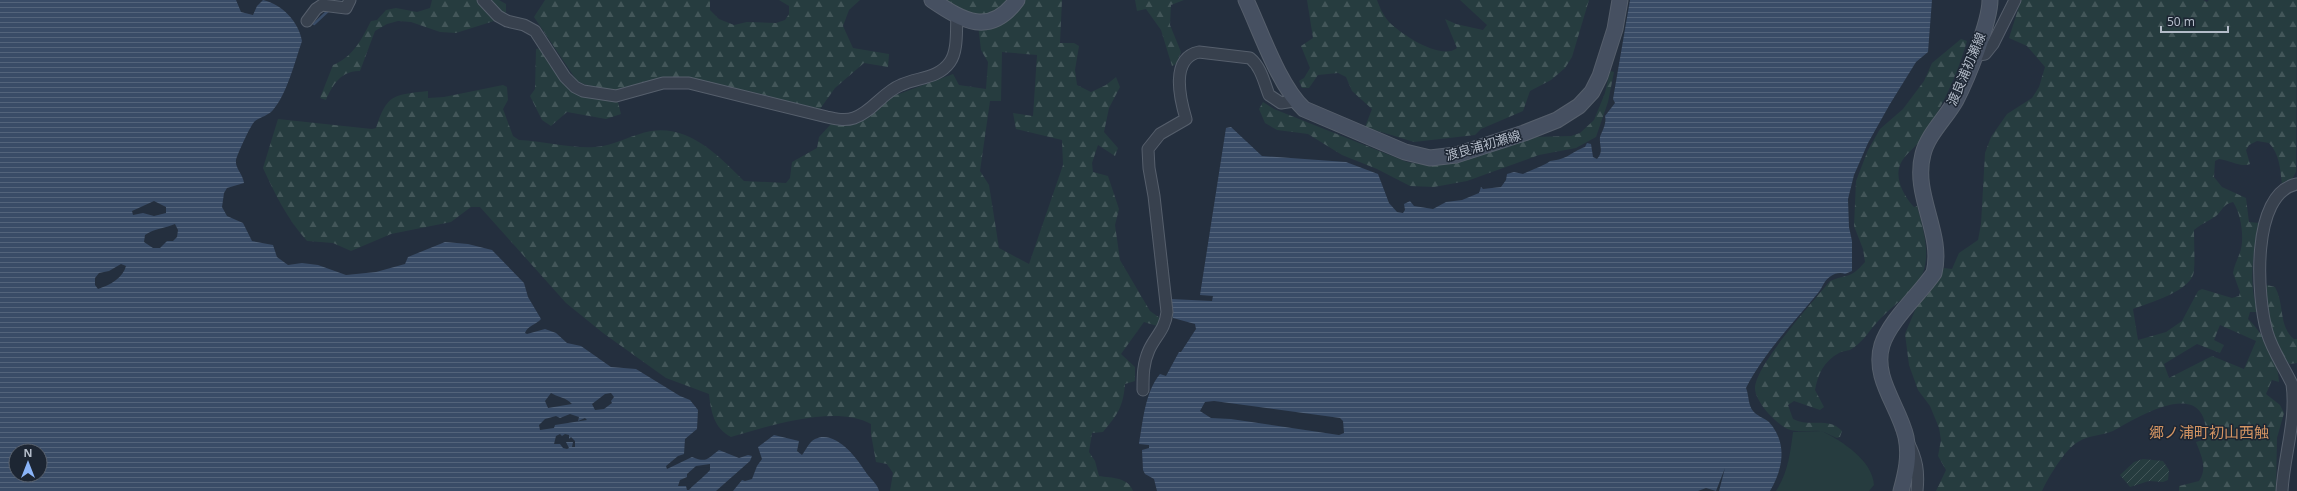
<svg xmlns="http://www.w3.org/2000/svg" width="2297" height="491" viewBox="0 0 2297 491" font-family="'Noto Sans','Noto Sans JP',sans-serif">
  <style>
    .green { fill: #263c3f }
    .forest { fill: url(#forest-firs); fill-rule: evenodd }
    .garden { fill: url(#garden-furrows) }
    .water { fill: url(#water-rules); fill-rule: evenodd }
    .pier { fill: #242f3e }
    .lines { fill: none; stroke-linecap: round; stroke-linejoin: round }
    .stream { stroke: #394c67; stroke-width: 2.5 }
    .street-casing { stroke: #565f6c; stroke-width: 13 }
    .secondary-casing { stroke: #565f6c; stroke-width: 17 }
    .street { stroke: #38414e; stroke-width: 11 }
    .secondary { stroke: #465061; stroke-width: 15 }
    .labels { text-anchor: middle; stroke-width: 3; stroke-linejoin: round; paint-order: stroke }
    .street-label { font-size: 13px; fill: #b4bcc9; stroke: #1d2633 }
    .quarter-label { font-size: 15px; fill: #d59563; stroke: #1d2633 }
  </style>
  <defs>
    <pattern id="forest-firs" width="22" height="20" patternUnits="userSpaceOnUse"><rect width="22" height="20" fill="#263c3f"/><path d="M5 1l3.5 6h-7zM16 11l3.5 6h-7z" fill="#435659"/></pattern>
    <pattern id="garden-furrows" width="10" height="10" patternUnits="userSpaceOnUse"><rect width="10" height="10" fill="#263c3f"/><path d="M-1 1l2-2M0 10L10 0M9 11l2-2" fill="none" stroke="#435659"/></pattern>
    <pattern id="water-rules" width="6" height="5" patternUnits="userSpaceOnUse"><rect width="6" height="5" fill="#394c67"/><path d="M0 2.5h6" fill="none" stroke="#53647b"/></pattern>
  </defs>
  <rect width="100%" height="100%" fill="#242f3e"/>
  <path class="green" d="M1822,431c20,10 51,30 52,54l-5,6h-93c12,-19 14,-37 17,-59z"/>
  <path class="forest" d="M432,0h67l7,4v8l-12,9 -38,12 -16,-1 -29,-10 -13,-1 -11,3 -12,7 -15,40c-18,-1 -28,14 -34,29l-6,-2 13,-33c20,-8 29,-26 38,-44l6,-1 9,-10 10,-2 21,4 13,-4z
    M545,0h165v10l9,9 15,6 13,-3 29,1 9,-3 4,-6v-8l-10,-6h81l-11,10 -6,16 10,22 36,6 -1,13 -24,-4 -29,25 -15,21 -131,-32h-16l-63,14 -17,-3 -16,-7 -43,-64z
    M944,0h118l-2,43h14l5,3 -4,24 2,15 14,7 15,-7 10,-8 4,10 -11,21 -5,24 14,16 -3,8 -17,-11 -6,18 1,9 15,4 11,33 -4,16 5,35 30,51 10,7 -3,8 -13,-4 -23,32 14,13v14l-10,3c-2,23 -7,30 -22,48l-11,1 -3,19 6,9 4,15c13,2 29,1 34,15h-243l3,-18 -6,-9 -11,-2 -5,-28v-10c-36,-20 -102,2 -140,13 -17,-9 -20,-25 -22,-43l-43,-16 -63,-45 -37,-30 -86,-96h-9l-20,15 -60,12 -40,17 -18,-8 -26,-2c-20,-22 -32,-47 -44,-73l15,-49 94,10 4,-1c11,-34 17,-33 52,-37v7l16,-1 59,-12 4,2 1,13 -5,9 10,27 6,4c24,1 55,9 76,7 19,-1 38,-13 56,-16 39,-6 69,26 93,50l42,2 4,-5 2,-16 25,-14 2,-11 12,-13 18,1 15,-7 24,-20 65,-24 6,11 27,4 2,-27 -7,-12 -4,-34 -14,-3zM1002,52l35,3 -4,61 -20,-3 3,16 46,11 1,25 -34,99 -30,-16 -10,-63 -9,-14 10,-70h11z
    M1135,0h49l-13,5 -1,20 11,27 -5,12 -4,2 -11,-36 -15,-21 -9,2z
    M1307,0h70c3,8 6,15 12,22 12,12 52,39 68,26l-12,-29 11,5 27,6 4,-5 -27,-25h129l-17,57 -7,11 -14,12 -21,11 -7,20 -42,18 -6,6 -61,7 -49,-15 7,-18 -20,-18 -6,-14 -8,-4 -20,2 -9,13h-7l-3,-7 5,-3 6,-10 -9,-22 12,-8z
    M2021,0h182l4,2 2,-2h88l-1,172 -5,9 -9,3c-2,-15 -2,-29 -13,-41l-12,-2 -8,4 -3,5 4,14c-7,4 -22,-4 -31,-5l-4,2 -1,16 8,10 24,11 3,24 10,1c-6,28 -11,61 -1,89h-8l-2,7c16,16 30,40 31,63l-7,-2 -6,14 14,11 4,8 -7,25 -1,53h-97v-5l20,-5c9,-13 2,-26 -3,-39l10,-3c3,-65 -65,-24 -93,-8 -11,5 -25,4 -35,11 -13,7 -30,36 -36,49h-106l10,-21 -8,-14 3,-16 -2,-12 -9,-22 -12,-16 -9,-25 -4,-31 11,-26 28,-40 8,1 7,-16 19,-13 3,-16 4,-71 6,-16 16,-23 25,-16 7,-11 6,-20 -18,-21 -18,-8zM2233,202c8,12 11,33 8,47 -2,8 -7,16 -8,24l7,19 -1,4 -7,2 -30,-9 -4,2 -16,30 -16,11 -28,8 -5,-31c16,-6 59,-18 61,-38 1,-13 0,-27 0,-41 7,-6 15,-9 22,-14 7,-6 7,-12 17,-14zM2220,325l36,16 -12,28 -32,-13 -43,22 -5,-14 33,-20 23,9 4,-8 -10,-5z
    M1961,39l6,2c-10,35 -25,66 -45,97 -7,11 -20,17 -23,30 -3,14 6,29 15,39l3,-1c7,25 17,57 -1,79 -11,13 -25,22 -36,34 -10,10 -17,24 -30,31 -3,1 -8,1 -11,3 -15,8 -21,21 -24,37l9,17 -4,3 -26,-9 -6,4 5,14c17,9 35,-3 49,12l-2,6 -3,1c-5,-2 -11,-6 -17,-7 -12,-1 -25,3 -36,-4 -11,-7 -28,-25 -29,-38 -1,-23 59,-88 75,-108 19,-8 19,-1 35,-19l-2,-13 -9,-23 2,-45 12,-31 12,-21 23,-20 21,-28 8,-18z
    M541,48l18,31 12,11 47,12 3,12 -15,5 -39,-7 -16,14 -9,-6 -12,-24 5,-7 1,-40z
    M1610,71l4,1 -6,30 -12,35 -20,11 -37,7 -72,26 -33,6 -24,-1 -33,-17 -35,-14 -34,-21 -31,-4 -12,-7 -6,-14 4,-7 11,7 133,53 25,4 44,-9 57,-20 38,-1 9,-3 14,-13 11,-27z
    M2267,285l8,2c10,18 3,39 19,52h3v24l-7,1c-14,-10 -33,-63 -23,-79z"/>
  <path class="garden" d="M2143,459l20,2 6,9 -1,10 -5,2 -14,-1 -19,6 -10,-12 14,-13z"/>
  <path class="water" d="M0,0h236l5,12 12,3 4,-9 6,-6c19,4 36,22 39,41 -7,20 -15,53 -29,69 -4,5 -12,7 -18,11 -4,3 -18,34 -19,39 -1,9 7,14 8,23l-17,5 -3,5 -2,14 5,9 16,7 9,18 21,4 4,12 11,8 14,-2 16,2 28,10 30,-3 29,-8 3,-7 37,-15 23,2 24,6 32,33 4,14 13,22c-5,6 -13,6 -16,14l2,1 18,-5 11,4 11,10 14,3 30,21 25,2 44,27 10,4 8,10 -1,19 -12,10 -1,15 -6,2 -12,10 1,3 25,-12c15,6 15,2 27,-7l20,8 9,-3 4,1 -2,5 -34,30h-716zM154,201l12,6v6l-12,3 -11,-3 -10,2 -1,-4zM175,224l3,6 -1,7 -4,4h-6l-7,7h-7l-9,-6 1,-7c10,-7 19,-6 30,-11zM121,264l5,2c-3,12 -16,19 -28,23l-3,-4v-7l4,-5 10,-2zM551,393c6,4 15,4 21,11l-24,4 -3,-7zM611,393l3,4 -3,4 1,2 -8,6 -9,1 -3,-6 13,-10zM570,414l9,3 -1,4 7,-3 2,2 -32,5 -1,3 -14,2 -1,-5 6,-6 11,-3 4,2zM560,434l2,2 3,-2 4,1v4l2,-2 4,4v6h-3l1,-5h-7l3,6 -2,1 -4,-1 -3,-4h-6l2,-8zM16,451h24v24h-24zM710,464v6c-5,6 -18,16 -21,20h-2l-1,-4h-8l2,-6 7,-3v-3l9,-8z
    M1630,0h302l-4,52 -12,10 -26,42 -22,39 -14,32 -6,24 1,28 3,14v30l-7,3c-4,-2 -10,-1 -14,2 -7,4 -8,11 -13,17 -25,30 -54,60 -72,95 3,7 2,17 7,23 4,5 11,7 16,11 19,21 14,47 1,69h-51l6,-23 -9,23 -10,-3 -8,3h-541l-3,-12 -9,-5 -2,-4 -1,-20 7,-2v-3l-10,-1c4,-23 6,-52 21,-70l6,2 13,-24h2l15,-23 -1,-5 -22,-6 -2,-19 41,2 1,-5 -13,-1 26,-167 5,-1 31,29 84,6 32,12 11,29 8,9 6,1 2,-3 -1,-6 6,-3 4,5 19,3 13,-7 16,-2 17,-7 2,-6 2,2 18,-2 5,-7 1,-6 7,-2 9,2c8,-4 23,-9 27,-13 19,-2 19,-8 35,-14l2,-4 4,1 2,13 4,2c7,-8 2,-13 3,-22 2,-6 7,-14 5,-21l10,-13 -2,-4z
    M774,435l25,6 -2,10 5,4c4,-5 7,-13 13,-16 20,-10 42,19 50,32 4,7 13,13 14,20h-146l9,-11 3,1 7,-2 5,-13 5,-7 -4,-12z"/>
  <path class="pier" d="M1214,401l126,17 3,3 1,12 -5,2 -108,-16 -20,-1 -11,-7 5,-9z"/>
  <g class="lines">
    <path class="stream" d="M314,24l15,-14"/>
    <defs>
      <path id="street" d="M483,0l15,16 9,5 17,4 11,6 30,46 10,10 8,4 33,5 47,-13h26l138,34c9,2 18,4 27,1 18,-6 29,-26 47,-33 17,-8 37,-6 49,-23 8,-11 6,-32 7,-45
        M307,21l9,-12 6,-4 24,3 4,-8
        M1973,56l12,-2 8,-10 22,-44
        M1143,390c0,-14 0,-27 6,-40 7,-15 16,-20 18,-38l-13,-116 -5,-28 -1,-19 12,-15 26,-15c-6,-20 -16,-61 13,-67l51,6c11,9 14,24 19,37l12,8 13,-2
        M1908,442c9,17 11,30 9,49
        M2282,491c2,-36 15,-71 10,-107 -8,-17 -20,-34 -25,-52 -10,-34 -17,-139 30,-148"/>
      <path id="secondary" d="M932,0c31,21 58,37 85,0
        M1246,0c15,32 33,86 58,109l101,43 25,6 26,-3 68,-22 33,-13 22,-14 13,-14 8,-16 15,-47 5,-29
        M1901,491c5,-18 9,-35 5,-54 -7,-31 -34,-59 -24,-92 8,-25 37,-50 52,-72 10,-40 -22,-78 -11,-119 5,-20 23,-36 33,-54 11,-21 34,-78 34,-100"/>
    </defs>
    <use href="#street" class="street-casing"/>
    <use href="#secondary" class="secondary-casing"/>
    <use href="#street" class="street"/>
    <use href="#secondary" class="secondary"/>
  </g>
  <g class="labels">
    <g class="street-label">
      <text transform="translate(1966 69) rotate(-67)" y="5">渡良浦初瀬線</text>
      <text transform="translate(1483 145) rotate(-16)" y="5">渡良浦初瀬線</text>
    </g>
    <g class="quarter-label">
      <text x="2209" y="438">郷ノ浦町初山西触</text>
    </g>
  </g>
  <g transform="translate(28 463)"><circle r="19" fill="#1d2633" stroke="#59626f"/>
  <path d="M0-3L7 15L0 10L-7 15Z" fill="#8ab4f8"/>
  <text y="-6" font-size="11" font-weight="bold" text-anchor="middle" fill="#b4bcc9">N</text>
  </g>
  <path d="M2161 26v6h67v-6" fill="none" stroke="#b4bcc9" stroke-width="2"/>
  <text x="2167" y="26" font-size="12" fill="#b4bcc9" stroke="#1d2633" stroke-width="3" paint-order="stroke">50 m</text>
</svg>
